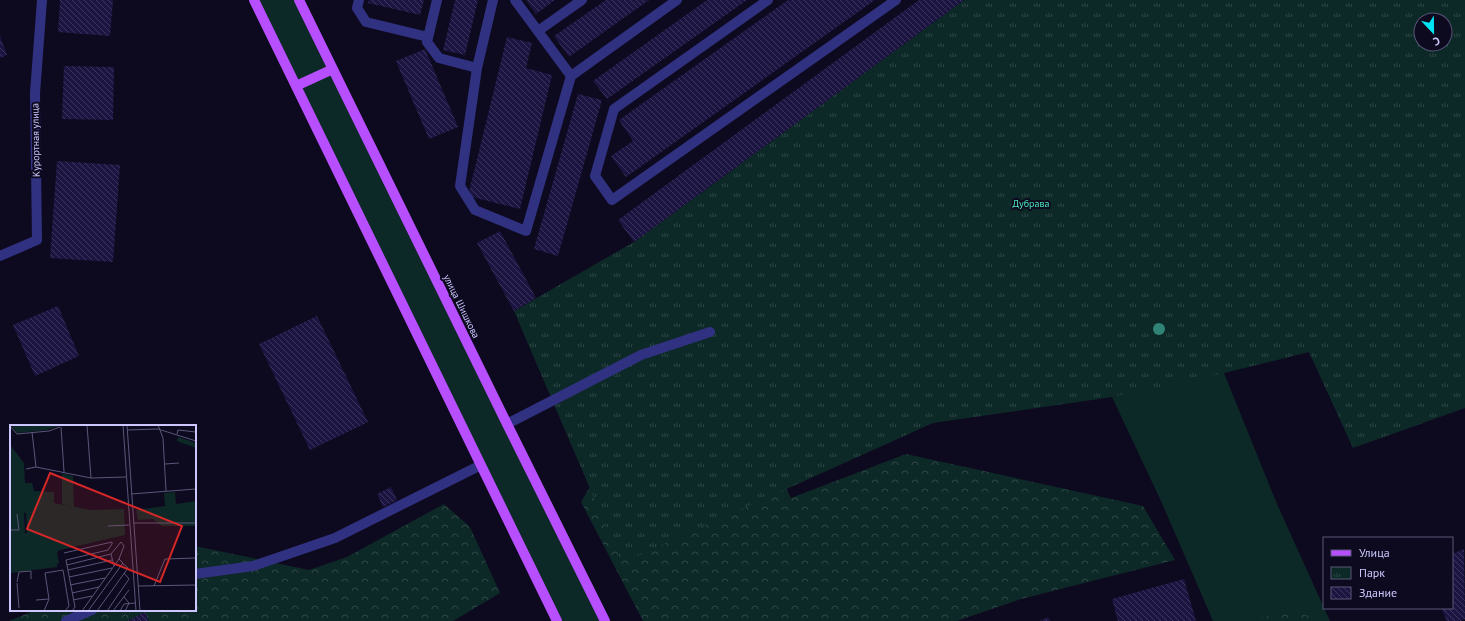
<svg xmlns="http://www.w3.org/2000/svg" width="1465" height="621" viewBox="0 0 1465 621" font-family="'PT Sans',sans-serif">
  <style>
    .grass { fill: #0d2927 }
    .forest { fill: url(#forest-crowns); fill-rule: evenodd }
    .park { fill: url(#park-tufts); fill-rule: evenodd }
    .building { fill: url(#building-back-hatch) }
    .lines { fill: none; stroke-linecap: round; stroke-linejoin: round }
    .minor { stroke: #313182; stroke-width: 10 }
    .major { stroke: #b74fff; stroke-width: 10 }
    .tree { fill: #2f8475 }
    .labels { text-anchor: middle; stroke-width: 4; stroke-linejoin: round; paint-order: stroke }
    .street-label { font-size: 10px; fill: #ccc8ff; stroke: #0d0a1f }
    .park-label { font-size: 10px; fill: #4ae8bb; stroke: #0d0a1f }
    .inset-road { fill: none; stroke: #595679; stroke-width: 1 }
    .view { fill: #d62828; fill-opacity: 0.15; stroke: #d62828; stroke-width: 2 }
    .inset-edge { fill: none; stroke: #ccc8ff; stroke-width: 2 }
  </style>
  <defs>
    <pattern id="forest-crowns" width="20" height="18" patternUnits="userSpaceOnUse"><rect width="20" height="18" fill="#0d2927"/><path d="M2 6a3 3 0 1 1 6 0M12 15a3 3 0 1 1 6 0" fill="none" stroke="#2f4747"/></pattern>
    <pattern id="park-tufts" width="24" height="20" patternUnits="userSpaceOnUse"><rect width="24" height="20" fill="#0d2927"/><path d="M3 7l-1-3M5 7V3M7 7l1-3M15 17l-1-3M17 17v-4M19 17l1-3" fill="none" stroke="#2f4747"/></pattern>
    <pattern id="building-back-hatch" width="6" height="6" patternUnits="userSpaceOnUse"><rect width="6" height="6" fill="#1c1541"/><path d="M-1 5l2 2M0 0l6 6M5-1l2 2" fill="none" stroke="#3c365e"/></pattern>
  </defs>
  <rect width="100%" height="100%" fill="#0d0a1f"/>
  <path class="grass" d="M254,0h45l306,621h-48z
    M1224,373l53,131 53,117h-117l-52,-120 -49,-104 -11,-17z"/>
  <path class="forest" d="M1465,0l-156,352 -598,-5 80,151 115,-44 237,52 32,54 -154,39 -64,22h-314l-62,-119 11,-19 3,-195zM1421,20h24v24h-24z
    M444,504l26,23 30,66 -47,28h-444l27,-11h159v-64l114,24 38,-13z
    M1289,611l24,6 3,4h-70z"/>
  <path class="park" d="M964,0h501v408l-112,40 -44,-96 -85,21 -112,24 -179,26 -300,135 -12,3 -107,-250 120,-69zM1421,20h24v24h-24z"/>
  <path class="building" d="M60,0h53l-3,36 -52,-4z
    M369,0h55l-4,15 -52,-12z
    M455,0h23l-13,55 -22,-5z
    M526,0h29l-19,14z
    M606,0h43l-80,57 -15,-21z
    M707,0h40l-140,99 -14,-18z
    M788,0h87l-249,177 -15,-21 22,-15 -14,-21z
    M919,0h45l-330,242 -16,-22z
    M0,36l7,19 -7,3z
    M507,37l25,6 -6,25 26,7 -32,134 -52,-13z
    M425,49l33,78 -29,12 -33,-78z
    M64,66l50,1 -1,53 -51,-1z
    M578,94l24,6 -44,156 -24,-7z
    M57,161l63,4 -7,97 -63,-4z
    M500,231l36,67 -22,13 -37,-68z
    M58,306l21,50 -44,20 -22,-51z
    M317,316l51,106 -58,28 -51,-106z
    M391,487l6,13 -14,7 -6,-13z
    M1464,549l1,70 -5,2h-13l-6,-13h11v-54z
    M1184,579l12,42h-78l-6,-22z
    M145,612l4,9h-22z
    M1048,617l2,4h-10z"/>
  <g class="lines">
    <path class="minor" d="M359,0l-2,8 9,14 62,15
      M437,0l-10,42 12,16 38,10
      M493,0l-16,68 -17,118 15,24 51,21 45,-155
      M515,0l56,76 106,-76
      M768,0l-154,109 -19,67 17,24 284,-200
      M538,31l44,-31
      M0,256l37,-16 -2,-147 7,-93
      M507,424l134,-69 69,-23
      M195,574l58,-8 82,-28 146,-73
      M66,621l26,-11"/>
    <path class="major" d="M254,0l303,621
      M299,0l208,424 98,197
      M296,86l37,-17"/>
  </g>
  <circle class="tree" cx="1159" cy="329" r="6"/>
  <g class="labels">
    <g class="street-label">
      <text transform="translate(35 140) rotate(-91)" y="4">Курортная улица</text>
      <text transform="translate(462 306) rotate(64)" y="4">улица Шишкова</text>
    </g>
    <g class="park-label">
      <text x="1031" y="207">Дубрава</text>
    </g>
  </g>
  <g transform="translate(10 425)">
    <rect width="186" height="186" fill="#0d0a1f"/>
    <path d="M1,0h48v1l-13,4 -29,3zM52,48l11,3 1,31 -12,-3zM0,71v9l14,6 1,24 -15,1z" fill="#0d2927"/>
    <path d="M168,12l18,6v5l-19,-7zM165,67l1,12 20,-3v25h-34l-9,-7 -15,1 -2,-10 29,-4 -1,-13z" fill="#0d2927"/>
    <path d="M0,20l14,18 1,20h7l2,8 20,1v11l37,7 33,-1 1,26 -65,15 -3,2 2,11 -2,1v3l-47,6v-37l17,-3 -1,-20 -9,-1 -7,-7z" fill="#0d2927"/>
    <path class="inset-road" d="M77,0l4,53M113,0l13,186M117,0l13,186M148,0l5,13 3,53M0,1l7,8 32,-3 11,-4M51,2l3,45M117,5l31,-1 38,12M22,7l4,35M167,9l1,-4 18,2M155,39l14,-1M16,44l10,-2 55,11 35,-1M121,69l65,-5M123,98h63M98,101l21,-1M0,105h9l-2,-16M54,128l48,-11v2l-4,6 -42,10 9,47 -3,4M57,140l44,-11 3,12M58,145l44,-10M59,152l43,-9M7,157l2,-10 12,-1v8M7,158l2,25M60,160l35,-7M128,161l58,-1M144,161l11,-27 31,-1M62,168l27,-6M114,172l5,6 -4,8M26,175l13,-1M63,175l19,-4M34,186l5,-12 -4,-26 18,-3 6,36 -4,5M72,186l37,-52 5,-13 -3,-4 -10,12M78,186l35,-48 -4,-4M87,186l31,-43 -6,-5M97,186l22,-32 -5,-6M103,186l16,-21M110,186l4,-7 11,-1"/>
    <path class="view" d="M40,48l132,53 -22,56 -133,-53z"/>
    <rect width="186" height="186" class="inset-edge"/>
  </g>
  <rect x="1323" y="537" width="130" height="72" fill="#0d0a1f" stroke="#595679"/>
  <rect x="1331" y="550" width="20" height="6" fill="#b74fff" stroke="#595679"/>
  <text x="1359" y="557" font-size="12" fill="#ccc8ff">Улица</text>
  <rect x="1331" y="567" width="20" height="12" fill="url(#park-tufts)" stroke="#595679"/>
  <text x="1359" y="577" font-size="12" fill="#ccc8ff">Парк</text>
  <rect x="1331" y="587" width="20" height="12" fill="url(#building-back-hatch)" stroke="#595679"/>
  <text x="1359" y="597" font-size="12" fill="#ccc8ff">Здание</text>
  <g transform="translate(1433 32) rotate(158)"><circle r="19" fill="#0d0a1f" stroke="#595679"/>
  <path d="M0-3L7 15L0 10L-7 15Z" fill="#00e3f3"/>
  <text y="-6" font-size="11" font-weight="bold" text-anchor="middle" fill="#ccc8ff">С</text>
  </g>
</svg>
